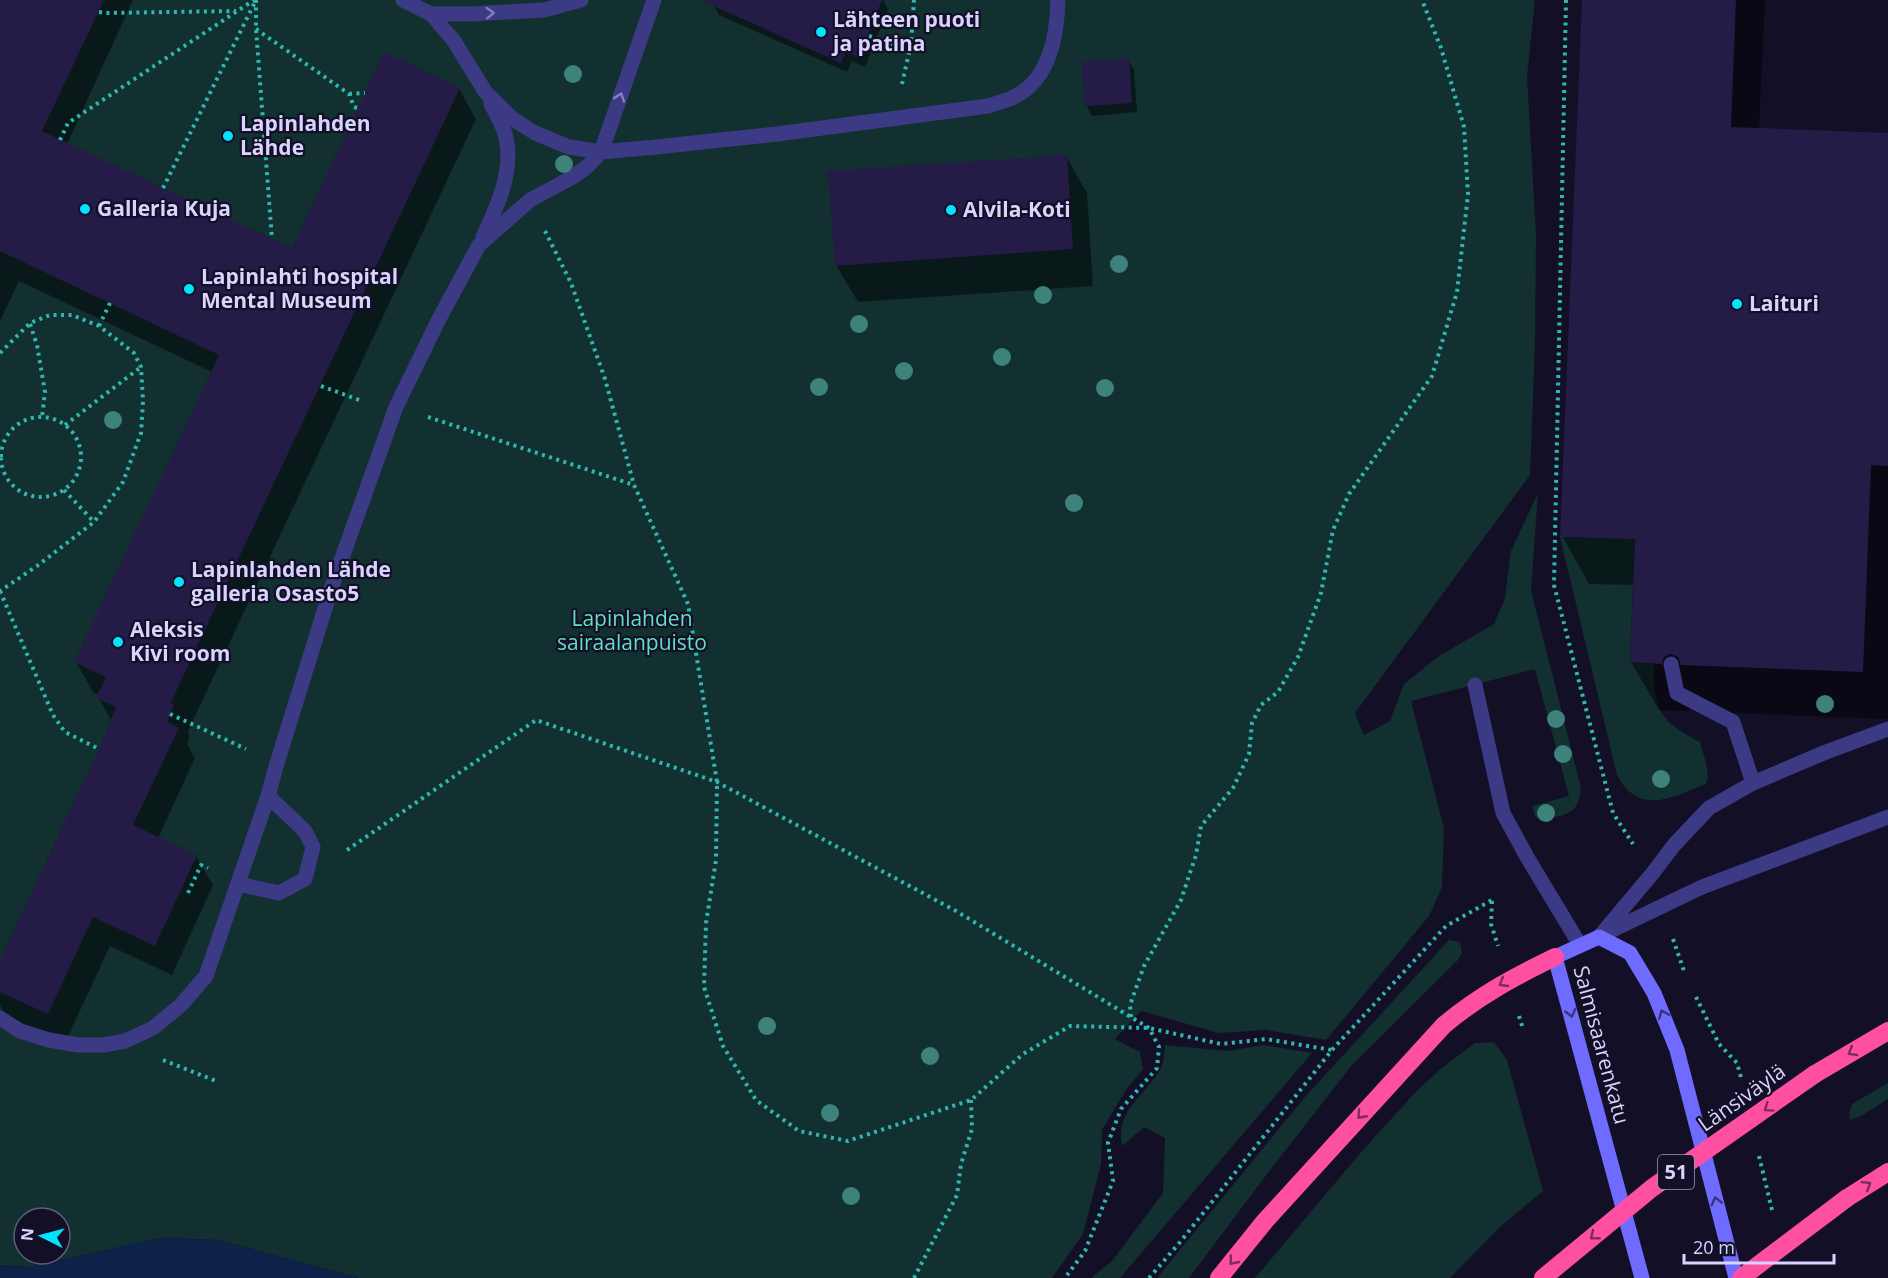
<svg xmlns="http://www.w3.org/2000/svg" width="1888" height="1278" viewBox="0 0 1888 1278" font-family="'Open Sans',sans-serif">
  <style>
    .green { fill: #12302f; fill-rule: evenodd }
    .water { fill: #0c2248 }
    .shadow { fill: #0007 }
    .building { fill: #241b47 }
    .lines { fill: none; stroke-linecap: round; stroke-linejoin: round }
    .path { stroke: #2fb8b0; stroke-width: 4; stroke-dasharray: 3 4.5; stroke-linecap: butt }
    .lane { stroke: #3d3a85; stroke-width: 15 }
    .secondary { stroke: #6f6bff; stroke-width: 15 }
    .highway { stroke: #ff4fa3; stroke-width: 18 }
    .highway-bridge { stroke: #ff4fa3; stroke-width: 18 }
    .tree { fill: #3d827b }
    .oneway { stroke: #837fbc }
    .oneway2 { stroke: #7d2c5e }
    .oneway3 { stroke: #38347d }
    .poi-dot { fill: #00e5ff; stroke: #130f26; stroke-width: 2 }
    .labels { text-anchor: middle; stroke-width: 4.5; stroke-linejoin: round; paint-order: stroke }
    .shield { fill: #130f26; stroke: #9e99be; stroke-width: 1.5 }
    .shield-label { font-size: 20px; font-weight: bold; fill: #d9d4ff }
    .poi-label { font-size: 21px; font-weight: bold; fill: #d9d4ff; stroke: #130f26; text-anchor: start }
    .park-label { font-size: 21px; fill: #5fe0c0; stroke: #130f26 }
    .street-label { font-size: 21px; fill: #d9d4ff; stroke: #130f26 }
  </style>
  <rect width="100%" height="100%" fill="#130f26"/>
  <path class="green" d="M0,0h1535l-8,76 9,160 -1,108 -5,131 -175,238 9,22 26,-14 14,-37 35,-28 55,-32 11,-26 6,-47 27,-58 -7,97 50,198c-3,29 -15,25 -40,33l-6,-5 -3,-10 37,-10 -34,-127 -124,32 33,127 -2,59 -13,29 -103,124 -60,-10 -47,3 -78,-22 -26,28 25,13 3,17 -17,21 -24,40 -1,34 -18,70 -31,44h-693l-141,-38 -57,-2 -131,29 -30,-2zM24,1218h36v36h-36z
    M1636,505l-6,157 24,2c-2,44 6,58 46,78 3,12 11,30 6,42 -33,13 -67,33 -89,-9l-57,-238 36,1z
    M1449,940l11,2 2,11 -4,7 -106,105 -88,113 -75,100h-32l147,-180z
    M1494,1042l13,18 36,131 -42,35 -51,52h-195l108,-128 50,-55 26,-25 36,-27z
    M1165,1045l63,6 36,-6 48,8 -192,225h-29l21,-17 51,-68 2,-55 -21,-11 -22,19c-7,-37 24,-50 39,-78 3,-6 3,-16 4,-23z
    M1888,1083v16l-27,17 -11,4 -1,-6 3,-10z"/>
  <path class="water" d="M160,1238l58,2 141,38h-359v-13l30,2z"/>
  <path class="shadow" d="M0,0h133l-66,144 226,106 166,-161 17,30 -288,612 2,5 -3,8 8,14 -37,80 38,18 17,29 -41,90 -62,-29 -45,97 -60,-28 -5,-10v-44l112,-239 -14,-25 1,-2 -6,-3 -17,-30 136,-290 -193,-91 -19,40z
    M716,0h167l5,9 -23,58 -13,-6 -5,11 -128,-57 -5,-10z
    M1584,0h181l-6,129 129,5v585l-178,-7 -19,-7 -2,6 -30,-1 -28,-48 4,-77 -46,-1 -27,-48z
    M1128,60l6,10 3,42 -45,4 -5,-10 -4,-43z
    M1066,156l21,37 6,93 -235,16 -22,-37z"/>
  <path class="building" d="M0,0h104l-62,131 250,117 92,-196 76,36 -290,616 4,1 -7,17 12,6 -46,97 64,30 -42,91 -62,-29 -45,97 -48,-22v-32l99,-211 17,-42 -20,-9 10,-21 -32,-15 145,-307 -219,-104z
    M700,0h182l-23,58 -13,-6 -5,11z
    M1582,0h154l-5,127 157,6v333l-17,-1 -8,207 -182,-7 -3,-8 -8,-3 -6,3 -2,7 -32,-2 5,-123 -75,-2z
    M1129,58l3,45 -47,3 -4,-44z
    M1067,155l6,94 -238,17 -7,-95z"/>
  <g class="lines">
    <path class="path" d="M256,0v29l16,210
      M1566,0l-12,585 59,228 20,31
      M99,12l6,1 131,-2
      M256,29l93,65 5,13 3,1
      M869,36l41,14
      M902,84l9,-40 3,-44
      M349,94l16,-1
      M60,140l8,-17 186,-123
      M163,188l93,-188
      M545,231l26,52 34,96 29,106 54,119 29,178 -1,78 -10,63 -2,64 19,59 33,54 43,31 49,10 123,-41 52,-46 47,-28 79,2 72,16 45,-5 66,11
      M30,324l7,21 8,47 -3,25
      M99,326l11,-23
      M0,353l30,-30 20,-8h22l27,11 35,27 7,14 2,34 -2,32 -18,49 -29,40 -57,44 -37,25
      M321,386l41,15
      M428,417l206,68
      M1 457a40 40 0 1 1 80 0a40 40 0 1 1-80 0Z
      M65,425l76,-58
      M64,490l30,32
      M0,591l53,124 12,17 34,17
      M170,714l76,35
      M347,850l189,-130 181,62 239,129 193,117 10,19 -2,21 -36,41 -13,34 5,38 -28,70 -20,27
      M188,893l13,-28 7,3
      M1492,901l-1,23 7,22
      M1673,939l11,32
      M1696,997l23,47 18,19 5,18
      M1519,1016l4,13
      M1131,1017l-1,-12 14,-39 37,-66 15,-45 5,-29 32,-38 16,-34 3,-31 9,-18 17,-13 20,-35 23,-64 12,-63 16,-36 83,-118 25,-84 11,-98 -4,-67 -23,-79 -19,-48
      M163,1060l53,21
      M1759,1156l13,54
      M914,1278l43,-83 4,-31 11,-35 -1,-29
      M1149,1278l32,-37 151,-191 114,-124 46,-26"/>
    <path class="lane" d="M403,0l28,14 23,27 32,52 27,26 22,14 34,14 32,5 55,-5 121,-13 211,-28c8,-3 18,-5 26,-9 36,-18 43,-61 44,-97
      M431,14h40l73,-4 37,-10
      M483,237c13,-28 29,-61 24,-94 -2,-14 -9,-26 -16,-39
      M1671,664l6,29 56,29 20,61
      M1475,685l28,128 24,44 53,88
      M238,884l41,9 26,-14 8,-32 -8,-16 -37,-35
      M1604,934l98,-47 186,-70
      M1599,937l53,-63 22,-29 35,-37 44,-25 73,-31 62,-23
      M0,1018l20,13 29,9 29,5h25l22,-4 28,-13 28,-23 25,-29 62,-180 9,-33 55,-177 64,-179 43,-88 40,-74 51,-45 41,-22 17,-12 13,-14 53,-152"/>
    <path class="secondary" d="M1642,1278l-87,-321 44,-20 31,16 24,40 23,57 59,228"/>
    <path class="highway" d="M1815,1074l73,-43
      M1847,1198l41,-26
      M1219,1278l46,-57 179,-196c36,-30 70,-48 111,-68"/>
    <path class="highway-bridge" d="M1543,1278l109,-90 163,-114
      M1741,1278l106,-80"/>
  </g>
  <g class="tree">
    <circle cx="573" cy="74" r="9"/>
    <circle cx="564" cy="164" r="9"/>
    <circle cx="1119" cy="264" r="9"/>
    <circle cx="1043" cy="295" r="9"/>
    <circle cx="859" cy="324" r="9"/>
    <circle cx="1002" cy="357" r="9"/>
    <circle cx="904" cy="371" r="9"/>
    <circle cx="819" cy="387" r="9"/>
    <circle cx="1105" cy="388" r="9"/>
    <circle cx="113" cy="420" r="9"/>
    <circle cx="1074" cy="503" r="9"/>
    <circle cx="1825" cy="704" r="9"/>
    <circle cx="1556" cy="719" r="9"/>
    <circle cx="1563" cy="754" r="9"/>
    <circle cx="1661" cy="779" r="9"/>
    <circle cx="1546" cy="813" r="9"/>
    <circle cx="767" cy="1026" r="9"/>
    <circle cx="930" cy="1056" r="9"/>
    <circle cx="830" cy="1113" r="9"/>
    <circle cx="851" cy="1196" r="9"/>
  </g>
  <defs><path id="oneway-chevron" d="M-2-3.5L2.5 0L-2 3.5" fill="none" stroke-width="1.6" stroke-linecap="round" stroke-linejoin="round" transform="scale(1.5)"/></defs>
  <g class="oneway">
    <use href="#oneway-chevron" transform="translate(490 13) rotate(-3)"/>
    <use href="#oneway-chevron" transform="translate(620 97) rotate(-71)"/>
  </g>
  <g class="oneway2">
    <use href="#oneway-chevron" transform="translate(1503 983) rotate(149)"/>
    <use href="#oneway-chevron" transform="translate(1852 1052) rotate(149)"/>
    <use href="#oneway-chevron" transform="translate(1768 1108) rotate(145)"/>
    <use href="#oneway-chevron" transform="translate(1361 1115) rotate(132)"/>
    <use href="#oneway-chevron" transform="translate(1867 1185) rotate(-32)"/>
    <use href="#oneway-chevron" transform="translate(1594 1236) rotate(141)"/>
    <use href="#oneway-chevron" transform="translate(1233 1261) rotate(129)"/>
  </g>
  <g class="oneway3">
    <use href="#oneway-chevron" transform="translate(1571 1013) rotate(75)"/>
    <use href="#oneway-chevron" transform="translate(1663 1014) rotate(-112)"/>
    <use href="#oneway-chevron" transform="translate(1716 1201) rotate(-104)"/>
  </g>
  <g class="poi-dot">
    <circle cx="821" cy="32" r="6"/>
    <circle cx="228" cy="136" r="6"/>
    <circle cx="85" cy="209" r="6"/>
    <circle cx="951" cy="210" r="6"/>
    <circle cx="189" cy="289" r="6"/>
    <circle cx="1737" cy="304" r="6"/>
    <circle cx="179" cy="582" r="6"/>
    <circle cx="118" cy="642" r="6"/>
  </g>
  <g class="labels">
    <rect class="shield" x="1658" y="1155" width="36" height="34" rx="4.5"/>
    <g class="shield-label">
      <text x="1676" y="1179">51</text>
    </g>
    <g class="poi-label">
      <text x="833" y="27">Lähteen puoti<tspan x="833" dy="24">ja patina</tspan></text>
      <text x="240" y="131">Lapinlahden<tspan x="240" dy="24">Lähde</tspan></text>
      <text x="97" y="216">Galleria Kuja</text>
      <text x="963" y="217">Alvila-Koti</text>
      <text x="201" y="284">Lapinlahti hospital<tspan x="201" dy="24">Mental Museum</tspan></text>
      <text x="1749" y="311">Laituri</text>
      <text x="191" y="577">Lapinlahden Lähde<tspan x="191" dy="24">galleria Osasto5</tspan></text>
      <text x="130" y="637">Aleksis<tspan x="130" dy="24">Kivi room</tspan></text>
    </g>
    <g class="park-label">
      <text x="632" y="626">Lapinlahden<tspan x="632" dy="24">sairaalanpuisto</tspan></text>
    </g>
    <g class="street-label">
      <text transform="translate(1601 1045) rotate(75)" y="7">Salmisaarenkatu</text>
      <text transform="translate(1742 1098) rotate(-35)" y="7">Länsiväylä</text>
    </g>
  </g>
  <g transform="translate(42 1236) rotate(276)"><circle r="28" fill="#130f26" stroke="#625e7d" stroke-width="1.5"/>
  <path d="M0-4.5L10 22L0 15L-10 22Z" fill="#00e5ff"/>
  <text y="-9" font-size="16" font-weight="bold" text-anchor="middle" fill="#d9d4ff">N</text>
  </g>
  <path d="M1684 1254v9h150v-9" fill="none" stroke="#d9d4ff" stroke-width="3"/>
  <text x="1693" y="1254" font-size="18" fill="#d9d4ff" stroke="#130f26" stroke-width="4.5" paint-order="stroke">20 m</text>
</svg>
